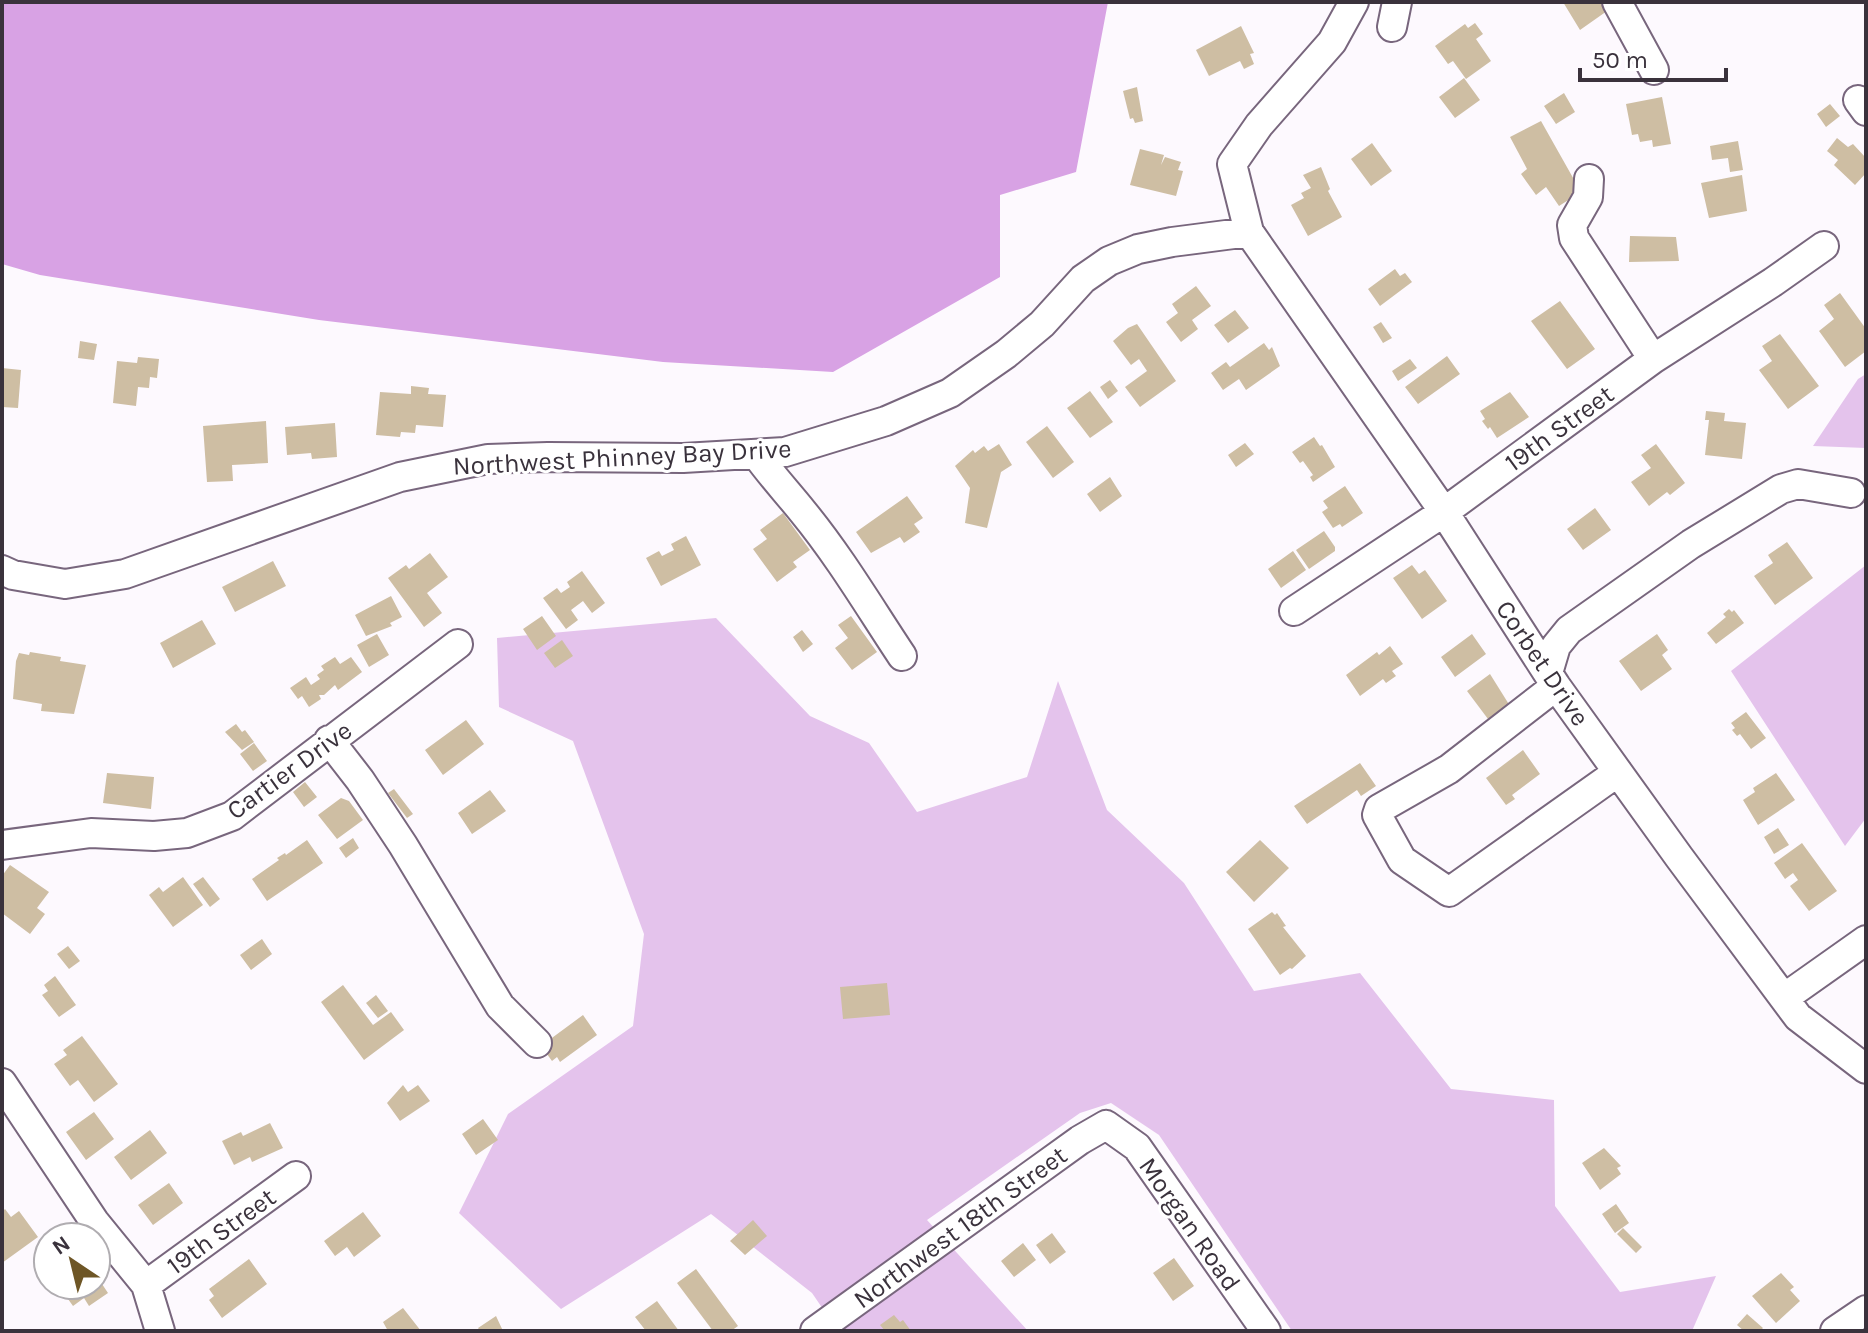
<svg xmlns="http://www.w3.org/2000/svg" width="1868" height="1333" viewBox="0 0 1868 1333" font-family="Karla,sans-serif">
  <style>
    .green { fill: #e4c3ec }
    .water { fill: #d8a2e4 }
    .building { fill: #cebea3 }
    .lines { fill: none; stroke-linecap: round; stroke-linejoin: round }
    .minor-casing { stroke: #78667d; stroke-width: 32 }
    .minor { stroke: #fff; stroke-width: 28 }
    .labels { text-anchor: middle; stroke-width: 6; stroke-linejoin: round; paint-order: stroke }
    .street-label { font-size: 26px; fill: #3a323c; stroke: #fff }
  </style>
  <rect width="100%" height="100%" fill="#fdf9fe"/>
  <path class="green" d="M1866,374v74l-53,-2 45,-67z
    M1866,565v253l-21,28 -114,-175z
    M716,618l94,98 59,27 48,69 110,-35 31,-96 49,129 77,73 70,108 106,-18 91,116 103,11 1,106 65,86 96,-16 -24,55h-400l-133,-196 -48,-32 -31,10 -153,107 101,111h-190l-26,-38 -101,-79 -150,95 -102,-96 49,-99 125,-88 11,-92 -71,-193 -74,-34 -2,-69z"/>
  <path class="water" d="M2,2h1106l-32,170 -76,23v82l-167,95 -170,-10 -344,-42 -279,-45 -38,-11z"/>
  <path class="building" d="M1563,2h37l7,9 -27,19z
    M1475,23l8,11 -7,5 15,22 -25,18 -13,-18 -5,3 -13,-18 30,-22 3,4z
    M1241,26l13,27 -4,1 4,10 -10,5 -4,-8 -31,15 -13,-26z
    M1464,78l16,22 -25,18 -16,-21z
    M1137,87l6,34 -8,2 -2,-5 -3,1 -7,-28z
    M1564,93l11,19 -19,12 -12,-18z
    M1662,97l9,47 -18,3 -1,-7 -12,2 -2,-8 -6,1 -6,-31z
    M1830,104l10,12 -14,11 -9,-13z
    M1541,121l40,71 -22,14 -13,-19 -10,8 -15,-21 6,-5 -17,-32z
    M1837,138l11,9 5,-3 13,14v15l-11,12 -21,-20 4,-5 -11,-9z
    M1738,141l5,29 -13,2 -2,-14 -16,2 -2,-14z
    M1372,143l20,28 -21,15 -20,-27z
    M1140,149l24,6 -3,10 4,-8 16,5 -3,8 5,1 -7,25 -46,-11z
    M1321,167l9,22 -2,2 14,26 -34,19 -17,-31 13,-7 -3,-5 10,-5 -8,-13z
    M1742,175l5,36 -38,7 -8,-35z
    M1630,236l46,1 3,24 -50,1z
    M1395,269l5,7 5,-3 7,9 -32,24 -12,-17z
    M1196,286l15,20 -19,14 6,9 -17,13 -15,-20 12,-9 -6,-9z
    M1840,293l26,36v22l-21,16 -26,-36 15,-12 -10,-14z
    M1560,301l35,48 -28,20 -36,-48z
    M1235,310l14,18 -21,15 -14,-18z
    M1381,322l11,16 -9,5 -10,-16z
    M1137,324l39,57 -36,26 -15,-20 22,-16 -8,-12 -8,6 -18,-24 15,-13z
    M1780,334l39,52 -31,23 -29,-39 13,-9 -10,-15z
    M80,341l17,3 -3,16 -16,-2z
    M1264,343l5,7 3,-3 8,19 -34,24 -7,-11 -16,11 -12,-17 15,-11 4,5z
    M1447,356l13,18 -42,30 -13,-17z
    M138,357l21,2 -2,19 -7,-1 -1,11 -11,-1 -2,19 -23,-3 4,-42 20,2z
    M1410,359l7,9 -19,13 -6,-10z
    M2,368l19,2 -3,38 -16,-1z
    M1110,380l8,11 -10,8 -8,-12z
    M411,386l18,2 -1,6 18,1 -3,32 -27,-2 -1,8 -14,-1 -1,5 -24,-2 4,-43 31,2z
    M1090,391l23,31 -23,16 -23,-30z
    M1510,392l19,25 -32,21 -7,-11 -2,2 -6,-8 3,-2 -5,-8z
    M1706,411l19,2 -1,8 22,2 -4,36 -37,-4 4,-35h-4z
    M266,421l2,42 -36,2 1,16 -26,1 -4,-56z
    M335,423l2,34 -25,2 -1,-6 -24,2 -2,-28z
    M1047,426l27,36 -21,16 -27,-36z
    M1314,437l6,9 2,-1 13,22 -22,15 -3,-5 3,-2 -10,-14 -3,2 -8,-11z
    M1245,443l9,11 -18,13 -8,-12z
    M999,444l13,21 -11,7 -14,56 -22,-5 5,-35 -15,-22 18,-16 2,3 9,-7 4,5z
    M1656,444l29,39 -15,12 -3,-3 -18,14 -18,-24 20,-14 -10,-13z
    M1110,477l12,19 -22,16 -13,-18z
    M1345,486l18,27 -21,14 -2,-3 -7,4 -11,-16 6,-4 -5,-7z
    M907,496l16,22 -9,6 6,8 -16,11 -4,-6 -29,16 -15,-21z
    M1595,508l16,22 -28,20 -16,-21z
    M783,513l27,37 -17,12 4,5 -20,15 -24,-33 14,-10 -7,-9z
    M1324,531l11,16v4l-26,18 -13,-19z
    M686,536l15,29 -40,21 -15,-28 13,-7 3,5 12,-6 -3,-6z
    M1787,542l26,36 -38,27 -21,-29 19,-13 -5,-8z
    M1293,551l13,19 -25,18 -13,-19z
    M430,553l18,24 -21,16 15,20 -18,14 -36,-49 18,-13 3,4z
    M273,561l13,25 -51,26 -13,-25z
    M1412,565l7,9 6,-4 22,31 -25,18 -29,-41z
    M582,571l23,32 -13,10 -9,-12 -12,9 7,10 -12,9 -23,-31 14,-10 4,5 9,-6 -3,-5z
    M391,596l11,21 -12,6 2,3 -26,10 -11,-21z
    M1729,609l3,3 2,-2 10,13 -28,21 -9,-11 19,-16 -3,-3z
    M542,616l14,20 -19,14 -14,-21z
    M851,616l26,36 -25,18 -17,-22 13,-10 -10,-13z
    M202,620l14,24 -43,24 -13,-25z
    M802,630l11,14 -10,8 -10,-15z
    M377,634l12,21 -20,12 -12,-22z
    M1472,634l14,20 -31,23 -14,-20z
    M1657,634l11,16 -6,5 10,14 -31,22 -22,-30z
    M562,640l11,16 -18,12 -11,-15z
    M1390,646l13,18 -11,7 4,5 -10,7 -3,-4 -23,17 -14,-21 31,-23 2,3z
    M30,652l31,5 -1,4 26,4 -12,49 -33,-3 1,-7 -29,-5 3,-38 3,-8 10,2z
    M335,657l5,7 11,-7 11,15 -24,18 -3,-5 -11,10h-5l2,4 -12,8 -7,-11 -4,3 -8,-11 16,-11 5,8 9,-6 -3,-4 7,-5 -3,-4z
    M1490,674l20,32 -22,13 -21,-28z
    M1746,712l20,26 -15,11 -11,-15 -3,2 -5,-6 3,-2 -4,-5z
    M466,720l18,24 -41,31 -18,-25z
    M236,724l6,8 3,-2 9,12 -12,8 -17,-18z
    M254,743l13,18 -14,10 -13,-17z
    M1523,750l17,24 -28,21 3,4 -9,6 -20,-27z
    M1360,763l16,23 -15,10 -4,-6 -50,34 -13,-18z
    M107,773l47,4 -3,32 -48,-6z
    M1776,773l19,27 -37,25 -15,-25 12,-8 -2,-4z
    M305,782l12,15 -13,10 -11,-15z
    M394,789l19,25 -6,4 -19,-25z
    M490,790l16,21 -34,23 -14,-21z
    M341,798l8,3 14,19 -26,19 -19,-24z
    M1778,828l11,17 -15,9 -10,-17z
    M353,838l6,10 -13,10 -7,-10z
    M307,840l16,23 -56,38 -15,-22 27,-19 -2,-2 8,-5 1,2z
    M1260,840l29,28 -35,34 -28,-30z
    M1802,843l35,48 -28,20 -19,-25 8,-6 -5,-7 -8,6 -11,-16z
    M10,865l39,27 -12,16 8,6 -15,20 -28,-21v-37z
    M183,877l20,28 -30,22 -24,-32 10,-8 4,5z
    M203,877l17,22 -10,8 -17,-23z
    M1272,912l3,3 2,-2 9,13 -3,1 23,29 -14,13 -2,-1 -10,7 -32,-46z
    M262,939l10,15 -21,16 -11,-15z
    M68,946l12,15 -11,8 -12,-15z
    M55,976l21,29 -17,12 -17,-22 6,-4 -4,-6z
    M887,983l3,32 -47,4 -3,-32z
    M343,985l30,40 18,-13 13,18 -40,30 -43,-58z
    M376,995l12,16 -10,7 -12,-15z
    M583,1015l14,20 -37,27 -3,-5 -5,4 -11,-15z
    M82,1036l36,48 -24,18 -16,-22 -8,6 -16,-22 13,-9 -4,-5z
    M403,1085l5,7 10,-7 12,16 -30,20 -13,-18z
    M94,1112l20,27 -28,21 -20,-28z
    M483,1119l15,21 -22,15 -14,-21z
    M270,1123l13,25 -31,14 -2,-5 -16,8 -12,-24 19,-9 2,4z
    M150,1130l17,23 -36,27 -17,-23z
    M1604,1148l17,18 -4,2 4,6 -21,16 -18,-27z
    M169,1183l14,20 -30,22 -15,-20z
    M1616,1204l13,19 -14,10 -13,-19z
    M5,1209l6,8 8,-6 19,26 -36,26v-51z
    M363,1212l18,24 -27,21 -7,-10 -12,9 -11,-15z
    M753,1220l14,16 -22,19 -15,-14z
    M1623,1228l19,19 -6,6 -19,-19z
    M1052,1233l14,19 -16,12 -14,-19z
    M1023,1243l13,17 -22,17 -13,-16z
    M1174,1258l20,28 -21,15 -20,-28z
    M249,1259l18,25 -45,34 -13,-18 5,-4 -5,-7z
    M696,1269l42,57 -7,5h-18l-36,-48z
    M1781,1273l13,14 -4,3 10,11 -24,22 -24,-27z
    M96,1275l12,18 -19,13 -5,-8 -11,8 -15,-21h38z
    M657,1301l22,30h-33l-11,-14z
    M403,1308l18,23h-33l-5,-9z
    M1747,1314l16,14 -3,3h-16l-7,-6z
    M894,1315l6,7 3,-2 8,11h-26l-5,-6z
    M496,1316l7,15h-23l-2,-3z"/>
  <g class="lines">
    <defs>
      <path id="minor" d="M1354,2l-22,40 -73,83 -27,39 17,68 195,280 112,174 123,171 119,160 68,52
        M1617,2l37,68
        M1392,27l5,-25
        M1858,100l8,11
        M1589,179l-1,18 -16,28 2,13 79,121
        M756,454c15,21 31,38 47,58 37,45 67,96 99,144
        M2,570l11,5 52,9 60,-10 275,-97 88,-18 60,-2 135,1 102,-6 101,-31 64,-28 56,-39 36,-30 41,-45 26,-18 29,-12 34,-7 77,-10
        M1294,611l150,-99 209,-153 120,-77 51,-36
        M1548,673l8,-27 13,-16 122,-86 90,-55 17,-5 53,9
        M1556,686l-107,83 -70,40 -2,6 25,45 47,32 169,-120
        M329,740l31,40 43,65 97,161 37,37
        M2,845l89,-12 63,3 33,-3 45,-17 226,-172
        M1784,998l82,-58
        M2,1083l92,138 52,64 14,46
        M146,1285l150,-109
        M815,1331l265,-191 26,-15 31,22 129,184
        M1835,1331l31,-21"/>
    </defs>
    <use href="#minor" class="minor-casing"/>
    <use href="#minor" class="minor"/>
  </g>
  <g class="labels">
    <g class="street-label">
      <text transform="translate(1559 428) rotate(-36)" y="9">19th Street</text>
      <text transform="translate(622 457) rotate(-3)" y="9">Northwest Phinney Bay Drive</text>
      <text transform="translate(1543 663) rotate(56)" y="9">Corbet Drive</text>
      <text transform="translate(289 770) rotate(-36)" y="9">Cartier Drive</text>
      <text transform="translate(1190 1224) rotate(55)" y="9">Morgan Road</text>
      <text transform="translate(960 1227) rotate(-36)" y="9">Northwest 18th Street</text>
      <text transform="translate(221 1231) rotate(-36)" y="9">19th Street</text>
    </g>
  </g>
  <rect width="1868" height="1333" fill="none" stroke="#3a323c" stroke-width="8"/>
  <g transform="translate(72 1261) rotate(325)"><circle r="38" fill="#ffffff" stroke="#b0adb1" stroke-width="2"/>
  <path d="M0-6L14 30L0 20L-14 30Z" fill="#6e5626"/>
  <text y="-12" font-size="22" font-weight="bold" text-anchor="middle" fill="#3a323c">N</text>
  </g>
  <path d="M1580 68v12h146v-12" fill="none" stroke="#3a323c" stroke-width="4"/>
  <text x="1592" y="68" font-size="24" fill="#3a323c" stroke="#ffffff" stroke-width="6" paint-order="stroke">50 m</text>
</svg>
